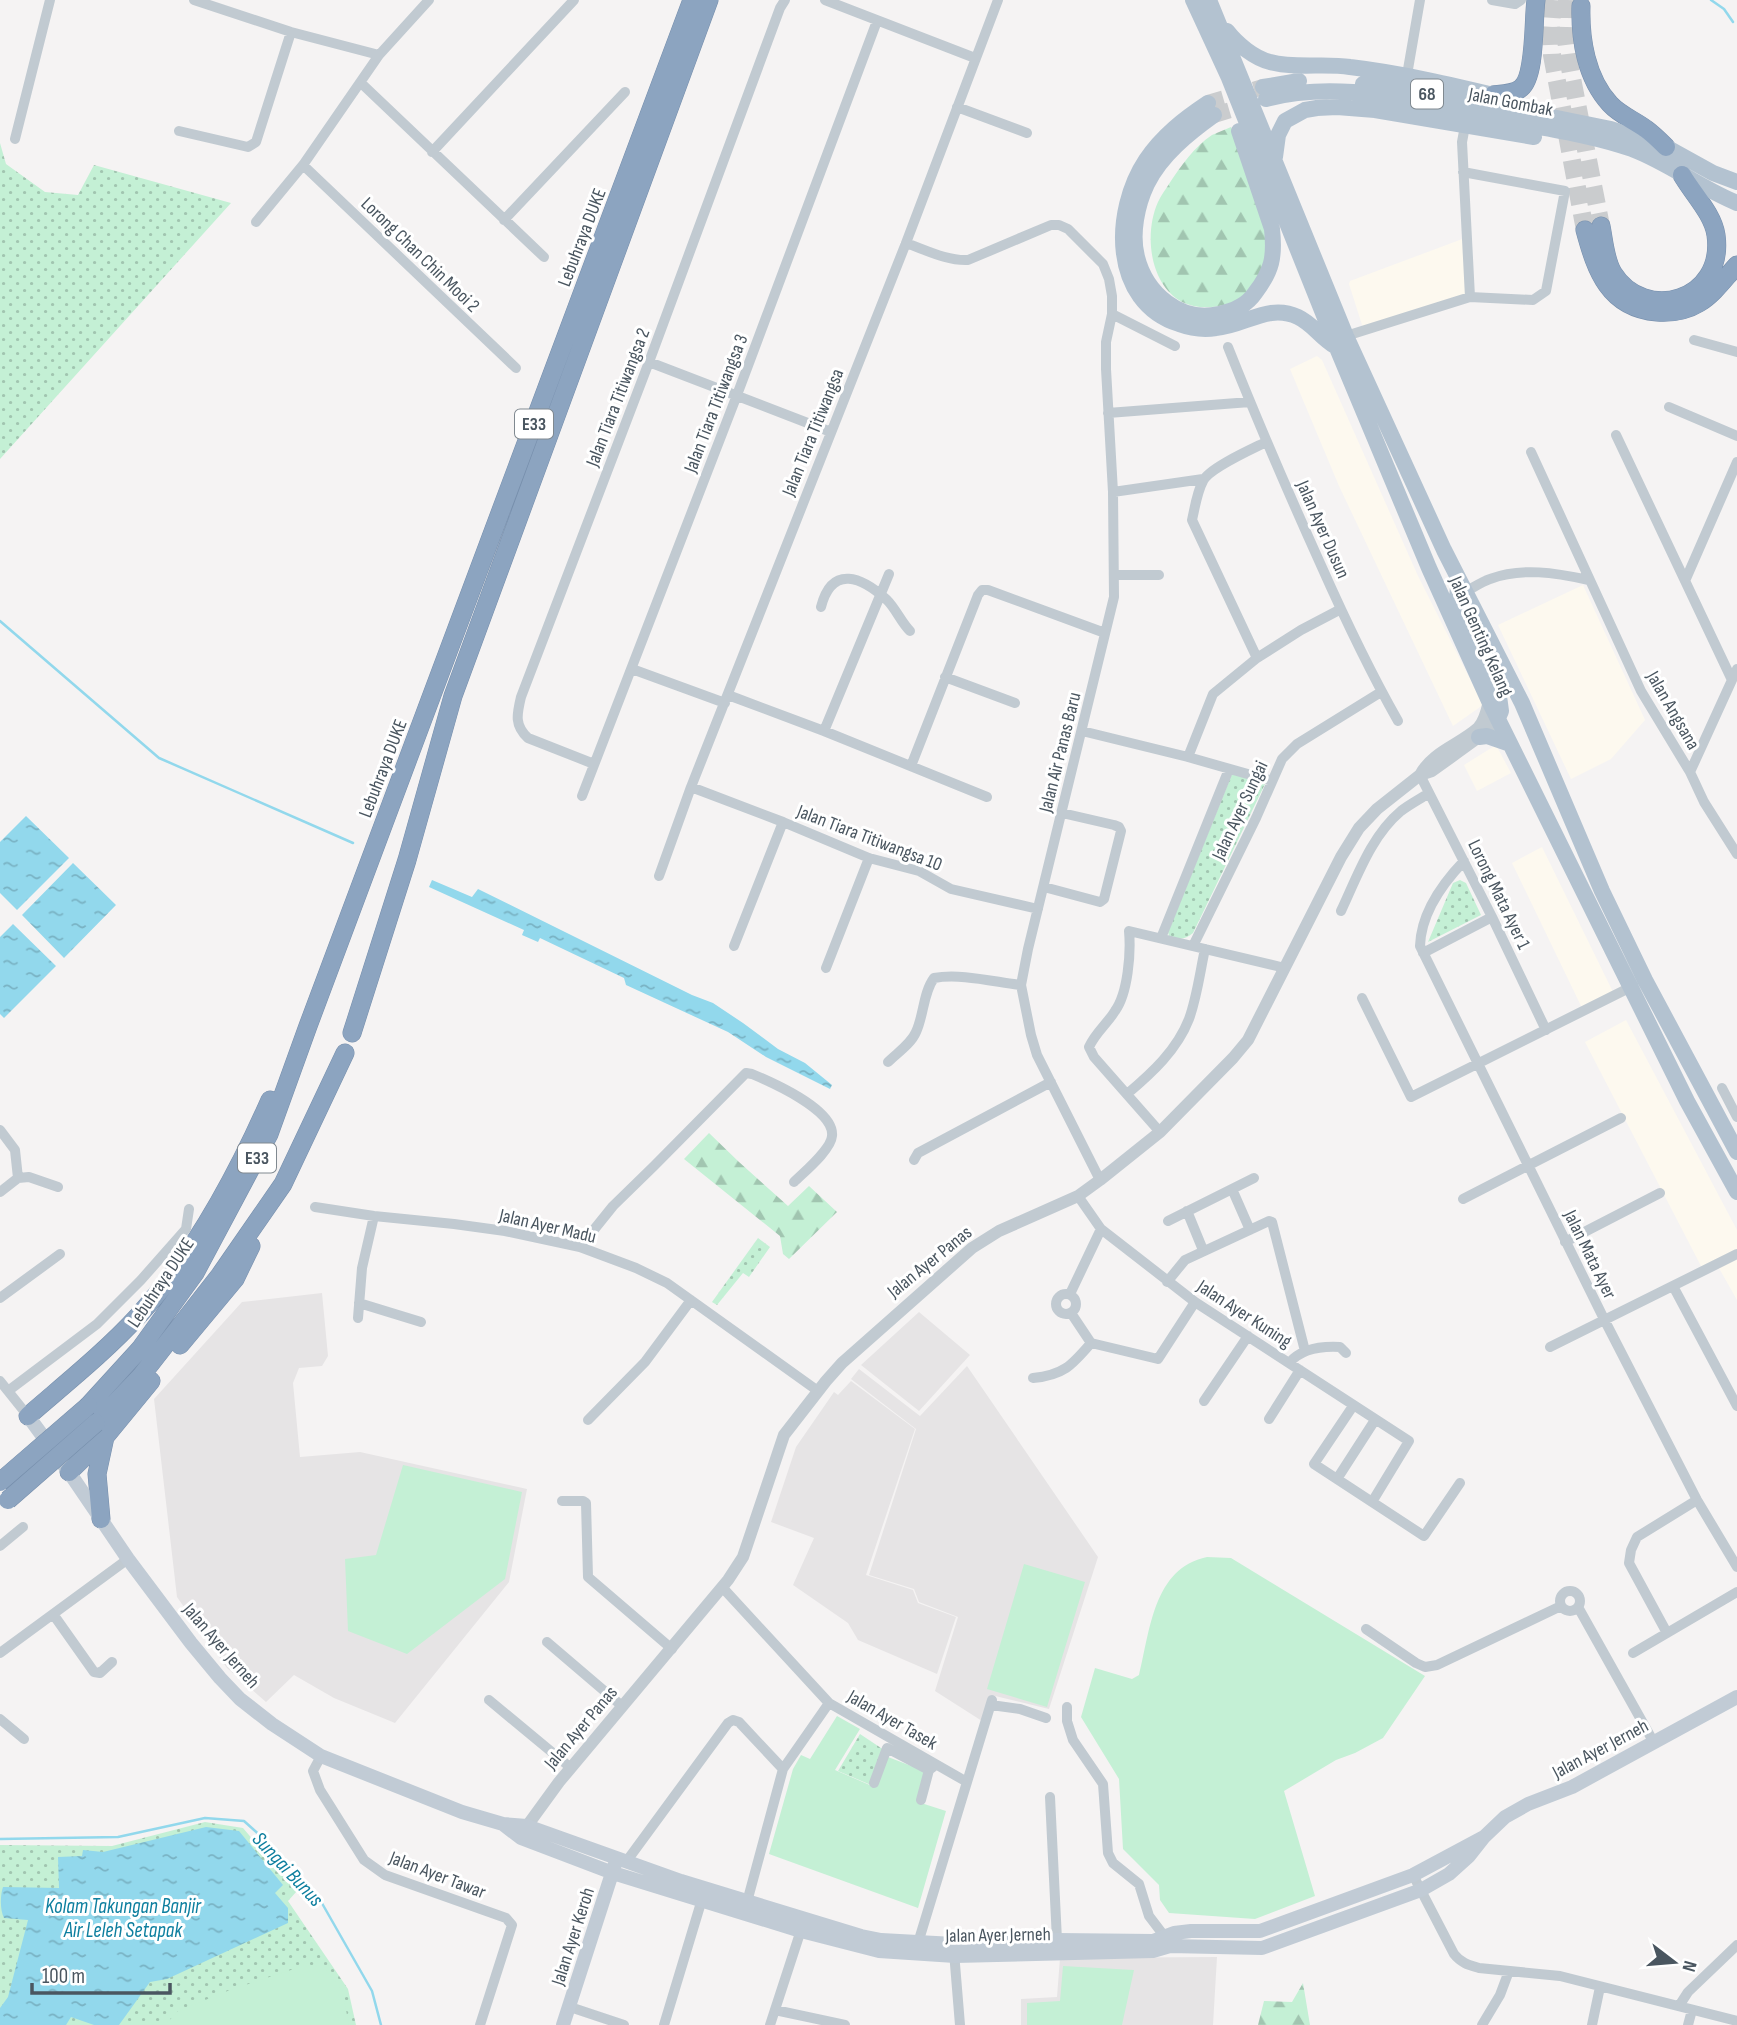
<svg xmlns="http://www.w3.org/2000/svg" width="1737" height="2025" viewBox="0 0 1737 2025" font-family="'Sofia Sans Condensed',sans-serif">
  <style>
    .commercial { fill: #fdf9ef }
    .education { fill: #e6e4e5 }
    .grass { fill: url(#grass-dots) }
    .forest { fill: url(#forest-firs) }
    .pitch { fill: #c4f0d5 }
    .water { fill: url(#water-ripples) }
    .lines { fill: none; stroke-linecap: round; stroke-linejoin: round }
    .stream { stroke: #92d8ec; stroke-width: 2.5 }
    .primary-tunnel { stroke: #caccce; stroke-width: 16; stroke-dasharray: 16 8; stroke-linecap: butt }
    .motorway-tunnel { stroke: #caccce; stroke-width: 18; stroke-dasharray: 18 9; stroke-linecap: butt }
    .motorway-casing { stroke: #778fac; stroke-width: 19 }
    .minor { stroke: #c1cad1; stroke-width: 10 }
    .tertiary { stroke: #c1cad1; stroke-width: 12 }
    .secondary { stroke: #c1cbd5; stroke-width: 14 }
    .primary { stroke: #b3c2d0; stroke-width: 16 }
    .motorway { stroke: #8ca4c0; stroke-width: 18 }
    .motorway-bridge-casing { stroke: #778fac; stroke-width: 19; stroke-linecap: butt }
    .motorway-bridge { stroke: #8ca4c0; stroke-width: 18 }
    .labels { text-anchor: middle; stroke-width: 6; stroke-linejoin: round; paint-order: stroke }
    .shield { fill: #fff; stroke: #808990; stroke-width: 2 }
    .shield-label { font-size: 18px; font-weight: bold; fill: #4a5660 }
    .street-label { font-size: 19px; fill: #4a5660; stroke: #fff }
    .water-label { font-size: 21px; font-style: italic; fill: #0e7f9f; stroke: #fff }
  </style>
  <defs>
    <pattern id="grass-dots" width="8" height="8" patternUnits="userSpaceOnUse" patternTransform="scale(1.75)"><rect width="8" height="8" fill="#c4f0d5"/><path d="M2 2h.1M6 6h.1" fill="none" stroke="#a1c5b0" stroke-width="1.8" stroke-linecap="round"/></pattern>
    <pattern id="forest-firs" width="22" height="20" patternUnits="userSpaceOnUse" patternTransform="scale(1.75)"><rect width="22" height="20" fill="#c4f0d5"/><path d="M5 1l3.5 6h-7zM16 11l3.5 6h-7z" fill="#a1c5b0"/></pattern>
    <pattern id="water-ripples" width="26" height="14" patternUnits="userSpaceOnUse" patternTransform="scale(1.75)"><rect width="26" height="14" fill="#92d8ec"/><path d="M2 4q2-2 4 0t4 0M15 11q2-2 4 0t4 0" fill="none" stroke="#79b2c3"/></pattern>
  </defs>
  <rect width="100%" height="100%" fill="#f5f3f3"/>
  <path class="commercial" d="M1465,238l2,56 -104,34 -14,-44 1,-3z
    M1317,356l5,4 96,216 65,129 -30,21 -114,-240 -49,-117z
    M1583,585l62,135 -34,39 -40,20 -73,-154z
    M1496,745l15,28 -34,18 -13,-26z
    M1542,847l71,145 -31,16 -70,-145z
    M1626,1020l111,210v70l-22,-39 -13,7 -117,-226z"/>
  <path class="education" d="M322,1293l6,63 -6,10 -23,2 -6,15 7,74 60,-5 167,37 -18,93 -114,141 -61,-25 -40,-23 -28,27 -39,-34 -50,-71 -23,-198 88,-97z
    M919,1312l51,43 -51,56 -58,-46z
    M967,1366l131,191 -49,152 -58,-14 -9,26 -47,-30 23,-74 -39,-15 -5,-13 -45,-14 47,-146 -65,-50 8,-10 61,47z
    M851,1381l64,48 -49,146 47,15 5,13 38,14 -19,57 -79,-34 -10,-17 -55,-38 21,-47 -43,-16 25,-75 38,-55 4,3z
    M1217,1957l-4,68h-192v-26l36,-2 3,-39z"/>
  <path class="grass" d="M0,143l6,21 39,28 33,3 16,-30 137,38 -231,256z
    M1232,774l33,10 -72,149c-8,7 -14,7 -24,3l-1,-4z
    M1460,880l6,3 15,32 -53,27 25,-59z
    M758,1238l12,9 -21,30 -6,-4 -26,32 -5,-3z
    M860,1734l24,16 -13,35 -33,-14z
    M205,1822l38,6 54,63 -9,10 60,88 8,36h-356v-180l112,1z"/>
  <path class="forest" d="M1231,127c15,37 43,93 34,133 -2,12 -12,29 -21,36 -17,12 -44,15 -62,6 -33,-18 -38,-69 -24,-100 3,-7 8,-13 11,-18 11,-17 26,-38 43,-49 6,-3 13,-5 19,-8z
    M709,1133l30,29 49,44 21,-20 28,26 -48,47 -6,-5 -3,-18 -96,-77z
    M1303,1983l7,42h-52l6,-24 28,1z"/>
  <path class="pitch" d="M403,1465l119,27 -17,87 -98,75 -59,-23 -3,-72 31,-4z
    M1207,1557l24,1 194,118 -42,62 -28,15 -19,7 -52,31 31,105 -60,23 -86,-6 -9,-13 -1,-15 -36,-36 -4,-70 -38,-62 14,-49 37,11 7,-4c11,-43 14,-107 68,-118z
    M1024,1564l61,18 -38,125 -60,-18z
    M837,1716l23,13 -25,41 37,16 16,-29 39,15 -9,30 28,9 -28,97 -149,-54 24,-85 8,-14 9,4z
    M1063,1966l71,4 -12,55h-95v-22l33,-2z
    M297,1968h27l18,22 7,35h-184l13,-14 52,-21z"/>
  <path class="water" d="M26,816l43,42 -52,52 -17,-17v-51z
    M73,863l43,42 -52,53 -42,-43z
    M432,880l40,17 6,-8 214,106 21,8 30,20 35,26 27,14 27,22 -2,4 -64,-32 -38,-25 -102,-47 -2,-7 -84,-40 -2,4 -16,-7 2,-5 -95,-43z
    M13,924l43,42 -52,52 -4,-4v-77z
    M206,1827l33,4 44,54 -8,8 13,15v15l-121,56 -17,3 -31,43h-25l-23,-8 -5,8h-66v-17l8,-11 20,-77 -24,-2c-4,-8 -4,-22 -1,-31l56,1 -1,-31 24,-1 1,-6 20,2z"/>
  <g class="lines">
    <path class="stream" d="M1711,0l13,9 9,13
      M0,621l159,137 194,85
      M0,1839l118,-2 87,-19 39,3 29,26 46,51 53,93 9,34"/>
    <path class="primary-tunnel" d="M1208,103l55,-16
      M1214,115l37,-11"/>
    <path class="motorway-tunnel" d="M1553,0l-2,27 1,28 33,175
      M1567,0l-1,39 3,24 32,163"/>
    <defs>
      <path id="motorway" d="M1581,6c-1,33 5,72 29,98 10,11 24,16 36,25 7,5 14,12 20,18
        M1493,95c9,-1 21,-1 28,-7 15,-12 12,-68 15,-88
        M1601,226c3,15 4,34 12,47 32,51 112,28 103,-38 -3,-21 -23,-41 -34,-60
        M1585,230c11,41 24,78 72,82 15,1 29,-1 42,-9 15,-9 26,-25 38,-38
        M352,1033l55,-173 46,-164 256,-696
        M180,1345l55,-66 16,-33
        M88,1406l52,-57 55,-76 74,-139 39,-108 384,-1026
        M28,1416c38,-33 77,-64 111,-101 55,-60 98,-140 131,-215
        M96,1423l45,-47 79,-101 63,-91 62,-131
        M69,1472l36,-35 46,-56
        M101,1519l-4,-45 8,-37"/>
    </defs>
    <use href="#motorway" class="motorway-casing"/>
    <path class="minor" d="M194,0l97,32 88,23
      M825,0l150,58
      M1492,0l23,4 6,-4
      M1407,75l13,-75
      M361,83l183,174
      M957,107l70,26
      M1465,126l-3,16 8,155
      M179,131l69,16 8,-5 35,-110
      M15,139l35,-139
      M432,152l142,-152
      M303,165l213,203
      M504,220l121,-128
      M256,222l47,-57 76,-110 50,-55
      M906,243c20,7 41,18 62,17l83,-35h8l9,4 35,35 6,15 3,17v18l-6,28v27l7,123 1,105 -86,352 -7,36 10,50 6,20 63,125
      M1112,314l63,32
      M1346,336l124,-39 63,3 13,-9 19,-100 -102,-19
      M1694,340l43,12
      M1228,347c29,73 60,145 92,216 24,54 49,107 78,158
      M649,362l182,70
      M1669,407l68,29
      M1108,413l142,-11
      M1616,435l116,245
      M1531,452l110,239 49,81 14,30 33,52
      M1113,492l90,-13
      M1114,575h45
      M1685,581l52,-119
      M1465,592c8,-4 16,-10 25,-13 32,-12 66,-6 99,1
      M821,607c11,-43 41,-30 66,-7 9,9 14,22 23,31
      M1257,658l-65,-138c3,-13 5,-28 11,-39 6,-13 49,-32 63,-39
      M632,669l93,34
      M945,677l70,26
      M728,695l96,36 163,66
      M824,731l65,-157
      M1082,731l106,26 84,24
      M1188,757l25,-63 44,-36 44,-28 40,-21
      M594,764l-66,-26c-14,-13 -11,-24 -7,-41l128,-335 131,-354 5,-8
      M911,766l67,-171 4,-5h6l117,43
      M1690,772l47,-103
      M1420,775l72,142 54,113
      M691,787l92,35 86,36 50,13 32,18 87,20
      M582,796l155,-401 140,-374
      M1464,861c-22,23 -43,52 -44,85l185,375 92,179 40,67
      M659,876l32,-89 215,-544 92,-243
      M1044,887l56,15 4,-3 17,-68 -2,-4 -5,-2 -52,-12
      M1341,911c16,-34 30,-75 60,-100 9,-7 19,-12 28,-18
      M1161,938l68,-169
      M734,946l49,-124
      M1193,946l63,-128 26,-59 15,-15 84,-52
      M1423,953l69,-36
      M826,968l43,-110
      M1362,998l49,99 220,-110
      M888,1062c9,-9 23,-18 28,-30 8,-17 7,-39 18,-54 26,-5 61,4 87,7
      M1722,1088l15,29
      M1127,1094c25,-21 50,-44 62,-75 8,-22 11,-47 16,-70
      M0,1130l15,20 3,28 11,-1 29,10
      M1160,1132l-66,-75 -5,-10c6,-14 18,-23 26,-36 13,-18 16,-58 14,-80l156,37
      M914,1160l4,-7 133,-71
      M1232,1189l18,41
      M0,1192l18,-14
      M1078,1196l23,33 94,73 214,139 -37,61
      M1463,1199l158,-81
      M315,1207l59,9 80,8 51,7 75,16 56,21 31,15 151,108
      M1187,1211l16,39
      M1168,1221l86,-43
      M1565,1242l95,-49
      M580,1247l33,-41 41,-40 92,-93 6,1c19,8 83,36 80,62 -1,14 -28,36 -38,46
      M1167,1282l18,-22 84,-39 3,1 33,129
      M1673,1286l64,120
      M1056 1304a10 10 0 1 1 20 0a10 10 0 1 1-20 0Z
      M1070,1294l31,-65
      M0,1298l60,-44
      M359,1303l62,19
      M358,1318l4,-50 12,-52
      M1091,1343l67,16 37,-57
      M1550,1347l187,-93
      M1289,1363c12,-14 33,-17 51,-16l6,6
      M1033,1378c31,-3 39,-13 58,-35l-20,-30
      M0,1381l28,35
      M8,1391l89,-67 44,-44 45,-51 3,-20
      M1204,1401l44,-65
      M1353,1406l-39,58 110,72 36,-53
      M1269,1419l31,-49
      M588,1420l57,-58 46,-62
      M1337,1479l38,-59
      M562,1501h21l3,2 2,74 84,72
      M0,1546l23,-19
      M722,1587l107,116 138,79
      M1560 1601a10 10 0 1 1 20 0a10 10 0 1 1-20 0Z
      M1578,1607l75,134
      M53,1614l41,58 6,1 12,-11
      M1366,1629l50,34 9,4 12,-2 124,-59
      M1667,1633l-38,-70 2,-13 6,-13 60,-37
      M547,1642l75,64
      M0,1653l128,-94
      M1633,1653l104,-61
      M489,1700l82,68
      M991,1705l29,4 26,9
      M1067,1707v14l6,19 30,44 5,69 5,10 26,21 10,32 16,21
      M0,1719l24,20
      M321,1756l-8,15 7,19 44,70 21,15 121,43 6,7 -32,100
      M874,1783l13,-35 42,22
      M1050,1797l7,143
      M921,1800l8,-30 4,-3
      M626,1862l102,-139 5,-3 6,2 44,47
      M1413,1875l41,79c7,9 15,11 25,14l81,8 177,45
      M747,1902l36,-133 46,-66
      M918,1943l74,-243
      M954,1952l6,73
      M1679,2006l9,-14 49,-47
      M570,2007l54,18
      M775,2010l70,15
      M664,2025l39,-129
      M770,2025l32,-98
      M1482,2025l18,-30 9,-24
      M1592,2025l8,-38
      M1688,2025l4,-15"/>
    <path class="tertiary" d="M1420,775c13,-24 39,-30 58,-47 7,-7 9,-18 11,-27
      M523,1834l4,-8 32,-44 169,-202 15,-23 41,-122 42,-54 16,-18 130,-115 27,-17 79,-35 22,-16 60,-48 73,-74 15,-18 93,-183 18,-29 18,-19 43,-34 12,-4 25,-18 22,-16 18,-18"/>
    <path class="secondary" d="M28,1416l41,56 59,87 63,84 29,35 20,21 32,25 49,32 141,56 41,12 24,2 154,55 180,55 20,4 73,4 103,-4 96,1 21,-8 17,-2h69l153,-56 71,-38
      M504,1825l17,13 92,35 188,58 78,20 76,5 198,-5 17,-5 92,2 159,-58 28,-16 20,-18 15,-19 21,-20 23,-13 44,-17 165,-90
      M563,2025l52,-161"/>
    <path class="primary" d="M1193,0l36,78 108,270 92,220 60,133 198,400 50,91
      M1209,0l137,336 98,214 78,153 80,188 43,89 92,172
      M1227,31c10,13 27,27 43,31 25,7 54,1 80,5 51,6 102,18 152,30
      M1363,84l119,19 129,26 55,18 47,26 24,9
      M1263,87l36,-6
      M1266,99c29,-8 56,-9 87,-7 51,8 102,19 153,29 42,8 86,14 126,28 37,14 68,39 105,54
      M1208,103c-24,16 -46,33 -62,57 -34,51 -36,142 33,164 11,4 25,6 37,4 29,-2 52,-25 82,-11 15,7 23,21 37,29
      M1214,115c-25,18 -53,40 -67,69 -10,21 -16,50 -10,73 9,36 43,66 82,57 15,-3 28,-9 36,-21 17,-22 20,-36 17,-64l-33,-98
      M1275,157l3,-22 7,-14 20,-11 12,-2 20,-1 38,3 159,27
      M1458,586l-1,13 42,97 2,15 -3,7
      M1479,737l8,-1 23,8"/>
    <use href="#motorway" class="motorway"/>
    <defs>
      <path id="motorway-bridge" d="M0,1482l88,-76
        M8,1500l88,-77"/>
    </defs>
    <use href="#motorway-bridge" class="motorway-bridge-casing"/>
    <use href="#motorway-bridge" class="motorway-bridge"/>
  </g>
  <g class="labels">
    <g class="shield">
      <rect x="1411" y="79.5" width="32" height="29" rx="5"/>
      <rect x="515" y="409.5" width="38" height="29" rx="5"/>
      <rect x="238" y="1143.5" width="38" height="29" rx="5"/>
    </g>
    <g class="shield-label">
      <text x="1427" y="100">68</text>
      <text x="534" y="430">E33</text>
      <text x="257" y="1164">E33</text>
    </g>
    <g class="street-label">
      <text transform="translate(1511 101) rotate(11)" y="7">Jalan Gombak</text>
      <text transform="translate(581 237) rotate(-69)" y="7">Lebuhraya DUKE</text>
      <text transform="translate(421 254) rotate(44)" y="7">Lorong Chan Chin Mooi 2</text>
      <text transform="translate(617 397) rotate(-69)" y="7">Jalan Tiara Titiwangsa 2</text>
      <text transform="translate(715 403) rotate(-69)" y="7">Jalan Tiara Titiwangsa 3</text>
      <text transform="translate(812 432) rotate(-68)" y="7">Jalan Tiara Titiwangsa</text>
      <text transform="translate(1324 529) rotate(66)" y="7">Jalan Ayer Dusun</text>
      <text transform="translate(1482 636) rotate(66)" y="7">Jalan Genting Kelang</text>
      <text transform="translate(1674 710) rotate(60)" y="7">Jalan Angsana</text>
      <text transform="translate(1059 752) rotate(-76)" y="7">Jalan Air Panas Baru</text>
      <text transform="translate(382 768) rotate(-69)" y="7">Lebuhraya DUKE</text>
      <text transform="translate(1239 810) rotate(-65)" y="7">Jalan Ayer Sungai</text>
      <text transform="translate(870 837) rotate(21)" y="7">Jalan Tiara Titiwangsa 10</text>
      <text transform="translate(1500 894) rotate(64)" y="7">Lorong Mata Ayer 1</text>
      <text transform="translate(548 1225) rotate(13)" y="7">Jalan Ayer Madu</text>
      <text transform="translate(1591 1254) rotate(64)" y="7">Jalan Mata Ayer</text>
      <text transform="translate(929 1261) rotate(-39)" y="7">Jalan Ayer Panas</text>
      <text transform="translate(160 1282) rotate(-56)" y="7">Lebuhraya DUKE</text>
      <text transform="translate(1245 1313) rotate(33)" y="7">Jalan Ayer Kuning</text>
      <text transform="translate(222 1645) rotate(49)" y="7">Jalan Ayer Jerneh</text>
      <text transform="translate(893 1719) rotate(30)" y="7">Jalan Ayer Tasek</text>
      <text transform="translate(580 1727) rotate(-50)" y="7">Jalan Ayer Panas</text>
      <text transform="translate(1600 1748) rotate(-28)" y="7">Jalan Ayer Jerneh</text>
      <text transform="translate(438 1874) rotate(21)" y="7">Jalan Ayer Tawar</text>
      <text transform="translate(998 1934) rotate(-1)" y="7">Jalan Ayer Jerneh</text>
      <text transform="translate(572 1936) rotate(-72)" y="7">Jalan Ayer Keroh</text>
    </g>
    <g class="water-label">
      <text transform="translate(288 1869) rotate(47)" y="7">Sungai Bunus</text>
      <text x="123" y="1913">Kolam Takungan Banjir<tspan x="123" dy="24">Air Leleh Setapak</tspan></text>
    </g>
  </g>
  <g transform="translate(1674 1962) rotate(106)" stroke="#ffffff" stroke-width="5" paint-order="stroke">
  <path d="M0-5L12 26L0 18L-12 26Z" fill="#4a5660"/>
  <text y="-10" font-size="19" font-weight="bold" text-anchor="middle" fill="#4a5660">N</text>
  </g>
  <path d="M32 1983v10h138v-10" fill="none" stroke="#4a5660" stroke-width="3.5"/>
  <text x="42" y="1983" font-size="21" fill="#4a5660" stroke="#ffffff" stroke-width="5" paint-order="stroke">100 m</text>
</svg>
